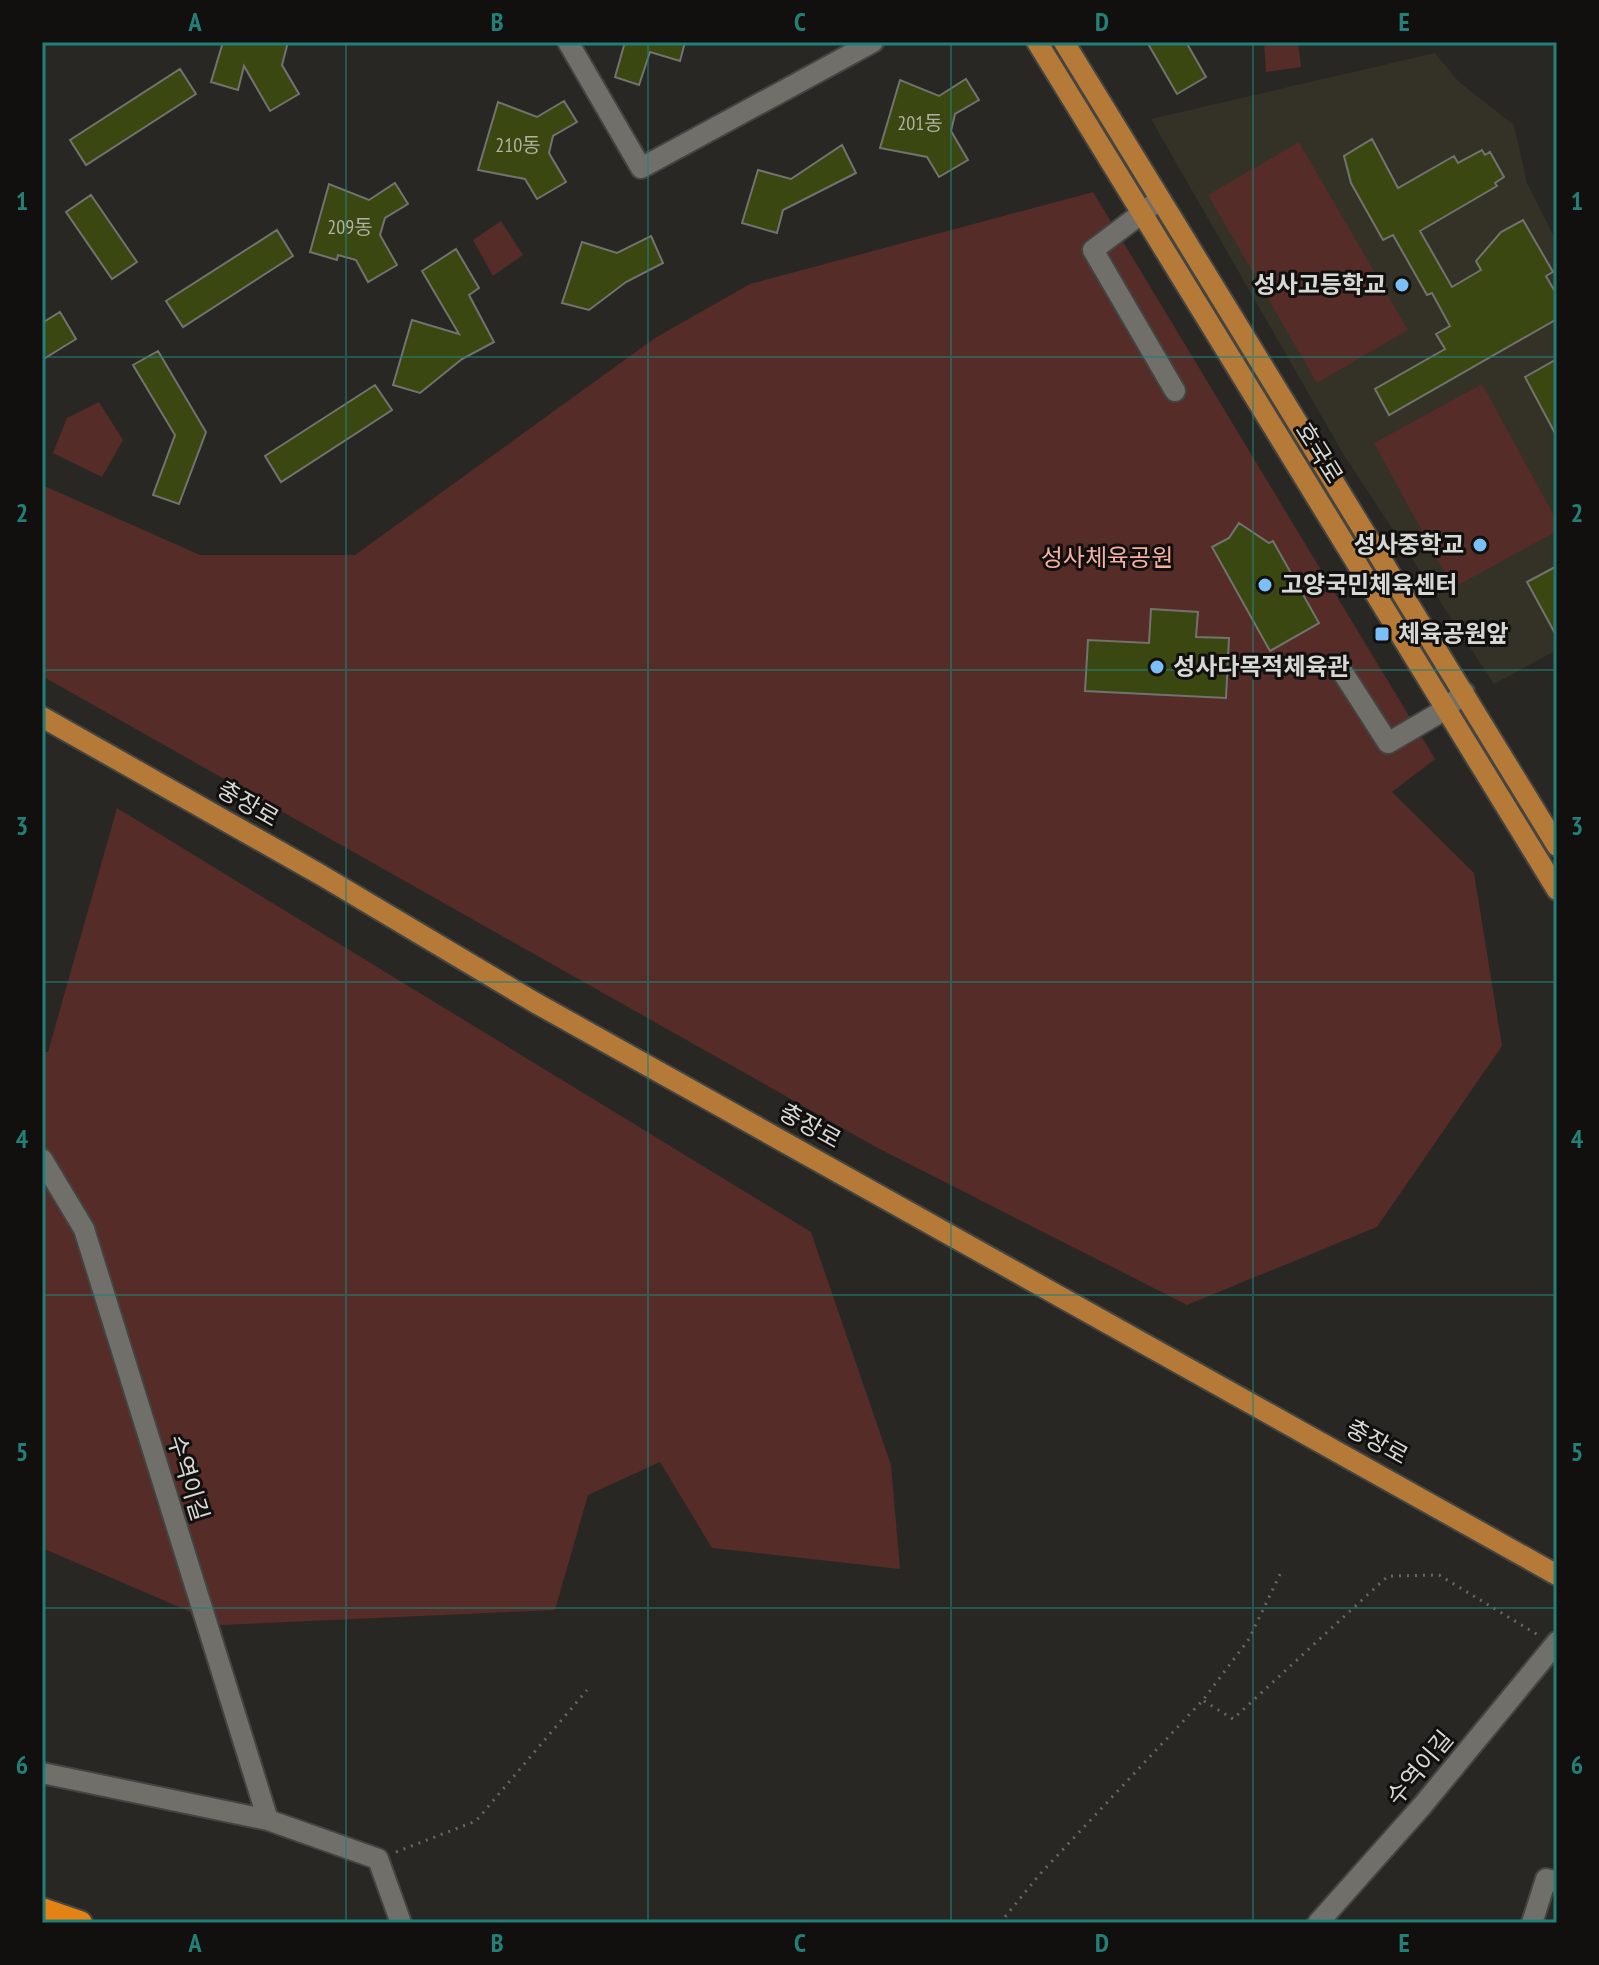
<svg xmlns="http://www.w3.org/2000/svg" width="1599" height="1965" viewBox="0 0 1599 1965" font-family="'PT Sans Narrow','Noto Sans KR',sans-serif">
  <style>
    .built { fill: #343127 }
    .green { fill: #552c27 }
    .building { fill: #3b4711; stroke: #72736f; stroke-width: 2 }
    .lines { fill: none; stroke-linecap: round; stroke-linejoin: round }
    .minor-casing { stroke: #444441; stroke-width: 24 }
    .major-casing { stroke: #444441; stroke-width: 24 }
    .highway-casing { stroke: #444441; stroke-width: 28 }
    .path { stroke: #676763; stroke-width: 3; stroke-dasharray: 2 6; stroke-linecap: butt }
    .minor { stroke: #706f6a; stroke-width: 20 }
    .major { stroke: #b67a38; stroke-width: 20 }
    .highway { stroke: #e48216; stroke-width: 24 }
    .grid { fill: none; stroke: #238078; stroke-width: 2; stroke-opacity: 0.55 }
    .poi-dot { fill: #7abff8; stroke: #11100e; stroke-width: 3 }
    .labels { text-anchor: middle; stroke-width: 6; stroke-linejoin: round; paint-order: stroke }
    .number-label { font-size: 20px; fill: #b0b3a3 }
    .poi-label { font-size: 24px; font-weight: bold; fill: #d7d7d4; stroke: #11100e; text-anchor: start }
    .street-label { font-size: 24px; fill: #d7d7d4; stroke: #11100e }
    .park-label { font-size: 24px; fill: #f8b0a5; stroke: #11100e }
    .neatline { fill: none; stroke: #238078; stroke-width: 3 }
    .grid-label { font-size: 26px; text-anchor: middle; font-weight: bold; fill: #238078 }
  </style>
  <rect width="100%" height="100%" fill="#282723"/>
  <path class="built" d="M1435,53l24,29 55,43 13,58 30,59v408l-63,34 -152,-232 -191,-333z"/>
  <path class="green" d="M1264,42h34l3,25 -35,5z
    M1299,142l109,188 -91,53 -109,-188z
    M1093,192l342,567 -43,33 82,81 28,173 -125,181 -190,78 -313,-159 -832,-470v-191l158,70h155l300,-217 95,-54z
    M501,221l22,34 -30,21 -20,-36z
    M1482,384l75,137v10l-104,57 -79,-145z
    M99,402l24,38 -21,37 -49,-24 14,-35z
    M117,808l694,424 80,233 9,104 -188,-21 -52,-86 -72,33 -33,115 -334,15 -179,-77v-496h6z"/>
  <path class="building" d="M223,42h65l-6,23 17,29 -29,17 -26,-45 -6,24 -27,-8z
    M625,42h60l-5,19 -30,-9 -11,33 -24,-8z
    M1147,42h39l20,35 -29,17z
    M180,69l16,25 -110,71 -16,-25z
    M966,79l13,21 -24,14 -4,17 17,29 -29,17 -12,-20 -47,-9 20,-68 39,16z
    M564,101l13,21 -24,14 -4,17 17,29 -29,17 -12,-20 -47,-9 20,-68 39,15z
    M1372,139l26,49 56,-32 4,7 24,-13 3,5 5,-3 14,25 -9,6 2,3 -77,45 32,56 29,-17 -5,-9 25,-29 22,-12 30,52 -7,4 11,19v24l-168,96 -14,-26 70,-40 -9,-15 14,-8 -18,-33 -5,2 -34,-60 -10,5 -32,-57 -7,-27z
    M842,145l14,28 -73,37 -6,23 -35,-10 16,-53 33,9z
    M395,183l13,21 -23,14 -5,17 17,30 -29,17 -12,-22 -18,-5 -1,5 -27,-8 19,-68 40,16z
    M91,195l46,67 -25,17 -46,-67z
    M277,230l16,26 -110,71 -17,-26z
    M651,236l12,27 -37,19 -37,28 -27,-7 20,-61 35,11z
    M456,249l23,39 -10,7 25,47 -32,17 -42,34 -27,-8 19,-65 47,14 -37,-63z
    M60,312l16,27 -34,21v-37z
    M158,351l48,81 -27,72 -26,-9 22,-60 -42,-70z
    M1557,359v78l-32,-60z
    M375,385l17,25 -111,72 -16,-26z
    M1239,523l30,20 4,-2 46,82 -49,28 -58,-104 17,-9z
    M1557,566v71l-30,-55z
    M1151,609l47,3 -2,25 33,1 -3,60 -141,-7 3,-51 61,3z"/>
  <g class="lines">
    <defs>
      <path id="minor" d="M568,42l73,126 232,-126
        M1158,201l-65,49 82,141
        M1338,665l50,78 58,-34 18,-17
        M42,1159l42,70 184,591
        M42,1773l226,47 110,39 23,64
        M1318,1923l104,-117 135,-164
        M1532,1923l14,-44 11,3"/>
      <path id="major" d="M1037,42l520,848
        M1064,42l493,804
        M42,717l279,158 213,127 1023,573"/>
      <path id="highway" d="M42,1910l38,13"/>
    </defs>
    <use href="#minor" class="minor-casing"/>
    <use href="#major" class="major-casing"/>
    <use href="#highway" class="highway-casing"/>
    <path class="path" d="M1204,1701l29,18 155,-143 51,-1 99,60
      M396,1852l80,-31 111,-131
      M1000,1923l40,-49 163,-174 46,-61 33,-69"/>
    <use href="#minor" class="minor"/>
    <use href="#major" class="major"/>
    <use href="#highway" class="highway"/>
  </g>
  <path class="grid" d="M346,42v1881M648,42v1881M951,42v1881M1253,42v1881M42,357h1515M42,670h1515M42,982h1515M42,1295h1515M42,1608h1515"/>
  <g class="poi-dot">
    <circle cx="1402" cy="285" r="8"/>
    <circle cx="1480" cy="545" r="8"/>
    <circle cx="1265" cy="585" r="8"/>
    <rect x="1374" y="626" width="16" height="16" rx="4"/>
    <circle cx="1157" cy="667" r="8"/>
  </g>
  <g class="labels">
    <g class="number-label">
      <text x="920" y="130">201동</text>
      <text x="518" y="152">210동</text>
      <text x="350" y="234">209동</text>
    </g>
    <g class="poi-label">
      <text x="1386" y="293" text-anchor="end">성사고등학교</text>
      <text x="1464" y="553" text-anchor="end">성사중학교</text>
      <text x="1281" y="593">고양국민체육센터</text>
      <text x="1398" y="642">체육공원앞</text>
      <text x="1173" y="675">성사다목적체육관</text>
    </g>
    <g class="street-label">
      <text transform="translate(1319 453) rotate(58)" y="8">호국로</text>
      <text transform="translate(248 804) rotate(30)" y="8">충장로</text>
      <text transform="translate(810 1126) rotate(29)" y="8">충장로</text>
      <text transform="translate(1377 1442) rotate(29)" y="8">충장로</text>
      <text transform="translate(188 1478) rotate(73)" y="8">수역이길</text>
      <text transform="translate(1420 1768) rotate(-50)" y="8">수역이길</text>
    </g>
    <g class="park-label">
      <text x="1107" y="566">성사체육공원</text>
    </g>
  </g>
  <rect width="1599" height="1965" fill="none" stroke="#11100e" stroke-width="88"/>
  <rect x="44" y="44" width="1511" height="1877" class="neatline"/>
  <g class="grid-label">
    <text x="195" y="31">A</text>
    <text x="497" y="31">B</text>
    <text x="800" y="31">C</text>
    <text x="1102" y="31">D</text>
    <text x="1404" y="31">E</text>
    <text x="22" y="210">1</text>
    <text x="1577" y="210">1</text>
    <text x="22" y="522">2</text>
    <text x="1577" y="522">2</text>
    <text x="22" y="835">3</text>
    <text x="1577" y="835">3</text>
    <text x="22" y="1148">4</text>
    <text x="1577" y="1148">4</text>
    <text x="22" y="1461">5</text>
    <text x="1577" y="1461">5</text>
    <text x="22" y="1774">6</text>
    <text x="1577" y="1774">6</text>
    <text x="195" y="1952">A</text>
    <text x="497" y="1952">B</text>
    <text x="800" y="1952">C</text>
    <text x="1102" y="1952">D</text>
    <text x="1404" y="1952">E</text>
  </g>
</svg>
